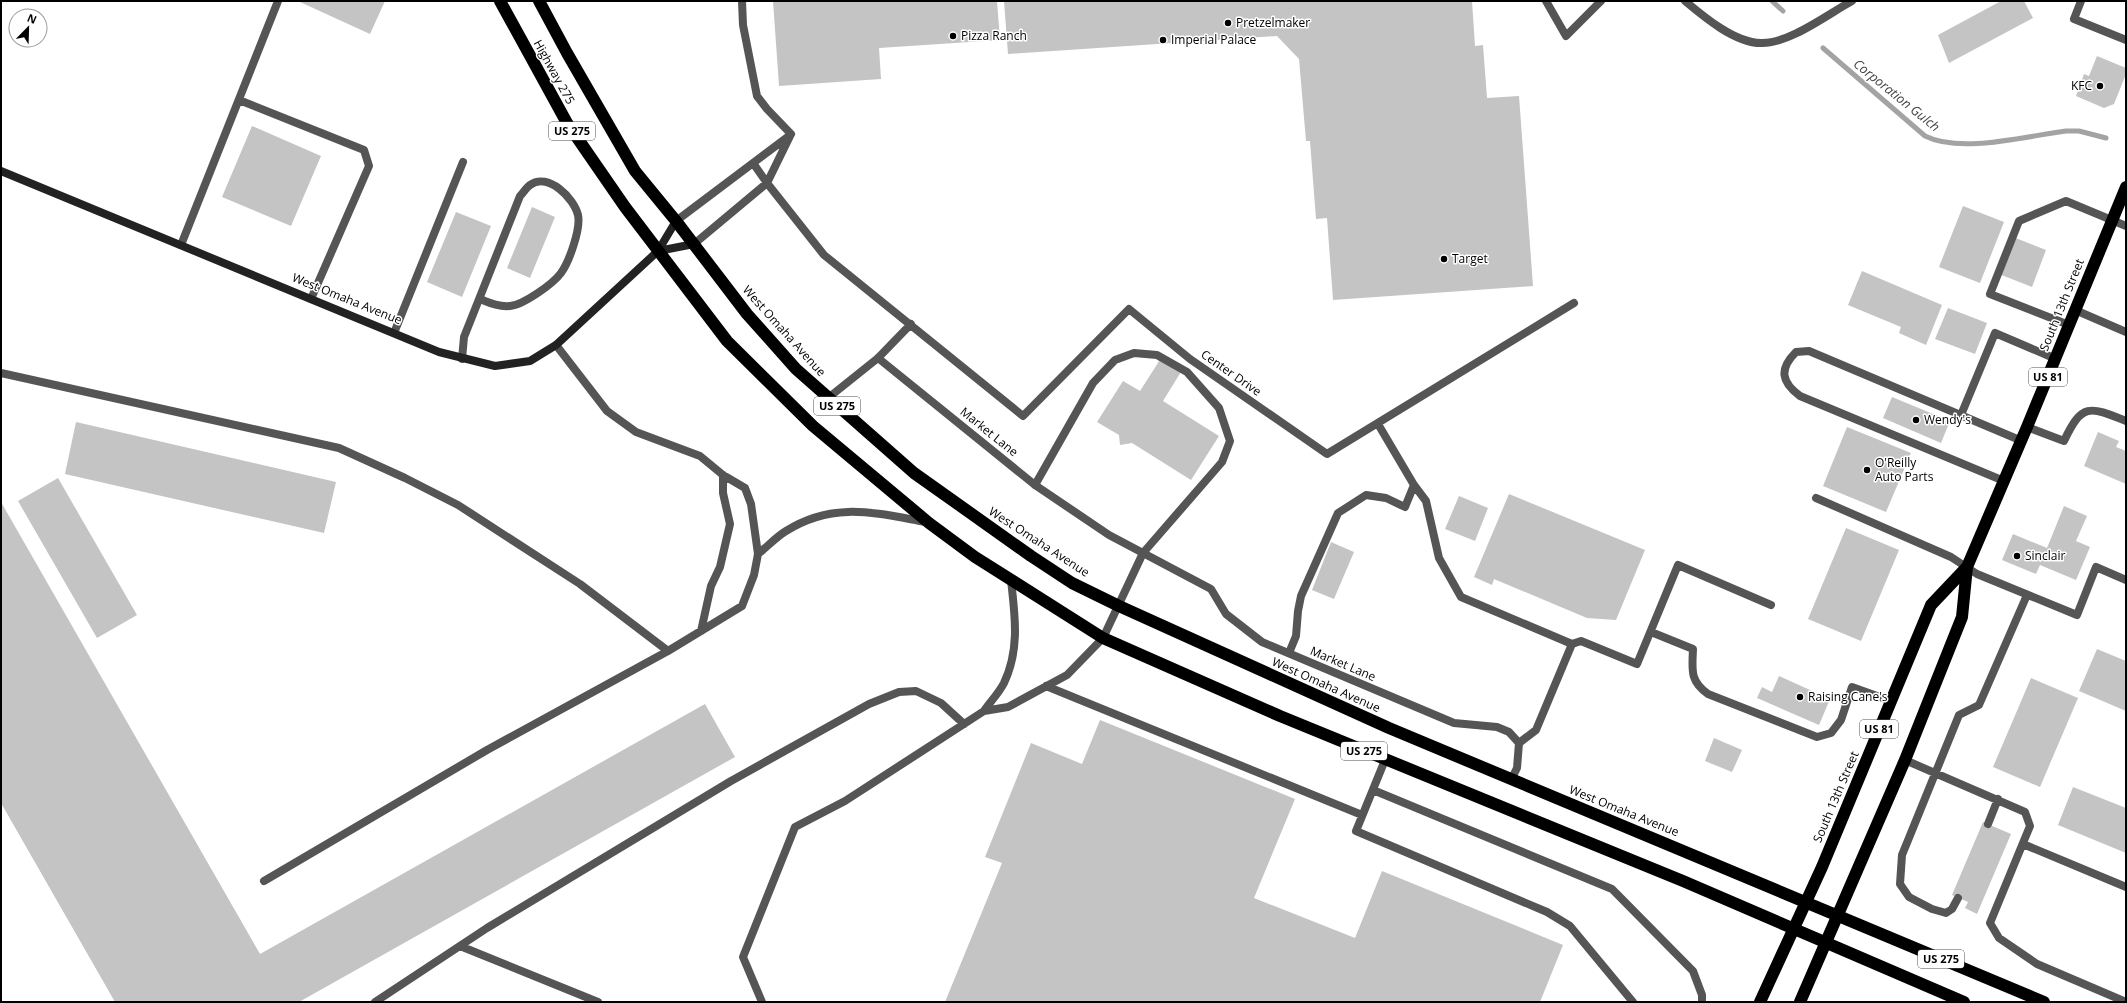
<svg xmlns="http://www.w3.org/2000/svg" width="2127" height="1003" viewBox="0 0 2127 1003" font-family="'Open Sans',sans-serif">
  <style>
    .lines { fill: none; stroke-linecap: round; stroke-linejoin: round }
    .stream { stroke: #a3a3a3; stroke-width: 5 }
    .building { fill: #c4c4c4 }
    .lane { stroke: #555; stroke-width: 8 }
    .street { stroke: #555; stroke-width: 8 }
    .secondary { stroke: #222; stroke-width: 8 }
    .highway { stroke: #000; stroke-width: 12 }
    .poi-dot { fill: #000; stroke: #fff; stroke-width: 1.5 }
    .labels { text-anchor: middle; stroke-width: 3; stroke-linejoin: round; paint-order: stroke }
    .shield { fill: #fff; stroke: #4c4c4c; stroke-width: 1 }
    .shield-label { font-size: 11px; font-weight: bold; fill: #000 }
    .poi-label { font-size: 12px; fill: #000; stroke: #fff; text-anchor: start }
    .street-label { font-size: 12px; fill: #000; stroke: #fff }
    .water-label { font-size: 13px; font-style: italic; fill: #444; stroke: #fff }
  </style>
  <rect width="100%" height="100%" fill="#fff"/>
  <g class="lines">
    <path class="stream" d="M1772,1l11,10
      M1823,48l102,88c36,18 101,0 141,-5h13l27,7"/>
  </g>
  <path class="building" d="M301,1h84l-15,33 -70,-32z
    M773,1h224l3,39 -121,8 2,31 -102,7z
    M1004,1h468l3,45 8,-1 4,53 32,-2 14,190 -200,14 -6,-82 -11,1 -6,-78h-4l-7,-82 -22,-23 -269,18z
    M2001,1h23l9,17 -84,45 -11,-28z
    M2097,56l29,12v6l-12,30 -10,4 -28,-12 8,-22 5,2z
    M252,126l69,30 -30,70 -69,-29z
    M1963,206l41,16 -24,61 -41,-16z
    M532,207l23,10 -25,61 -23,-10z
    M456,212l35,14 -29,71 -35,-15z
    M2013,237l33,13 -14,37 -33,-13z
    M1862,271l80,34 -16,40 -27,-12 2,-6 -53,-22z
    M1948,308l39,15 -12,31 -40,-15z
    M1163,355l21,12 -21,34 56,35 -28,44 -59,-37 -12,2 -1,-10 -22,-13 26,-41 17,10z
    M1892,397l58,24 -9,22 -58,-25z
    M76,422l260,60 -12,51 -259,-59z
    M1847,427l64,26 -25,59 -63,-26z
    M2098,432l21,9 -3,6 10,4v33l-42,-18z
    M58,478l79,137 -40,23 -79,-137z
    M1509,494l136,56 -29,70 -29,-2 -93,-39 -2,6 -18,-8z
    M1459,496l29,12 -13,33 -30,-12z
    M1,502l259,452 445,-250 30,53 -436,245h-184l-114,-199z
    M2064,506l23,10 -11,25 14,6 -14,33 -36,-15 -4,9 -34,-14 11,-26 34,14z
    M1846,528l53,22 -38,91 -53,-22z
    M1331,542l23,10 -20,47 -22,-9z
    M2097,649l29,12v50l-47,-20z
    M1779,676l51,23 -11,26 -62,-27 5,-11 10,5z
    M2031,678l47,20 -38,89 -47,-20z
    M1100,720l195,79 -41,99 101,40 27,-67 181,74 -23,57h-595l57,-139 -17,-6 46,-114 51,21z
    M1714,738l28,12 -10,22 -27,-11z
    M2073,787l53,21v45l-68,-28z
    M1983,822l28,12 -34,80 -12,-6 3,-6 -16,-7z"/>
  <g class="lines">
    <path class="lane" d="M742,1l1,24 14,71 10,13 24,25
      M1546,1l20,35 35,-35
      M2081,1l-7,18 52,21
      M239,100l125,50 5,16 -58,133
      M753,163l14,20 57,72 199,161 106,-107 61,50 137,95 247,-151
      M676,221l113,-85
      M694,244l73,-61 24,-49
      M181,245l97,-244
      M2075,310l51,22
      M2069,325l-79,-31 29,-73 47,-20 60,25
      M394,333l69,-171
      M878,358l33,-34
      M462,359l2,-22 56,-141c3,-3 6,-8 10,-11 18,-13 44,13 48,30 3,14 -9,47 -17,58 -8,11 -38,32 -51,33 -11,1 -20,-3 -30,-7
      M1,373l338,75 66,30 53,27 122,79 88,67
      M1961,415l34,-82 61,26
      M1378,424l36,61 12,16 13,57 22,39 111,47 -36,86 -17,13
      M2027,427l37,14c18,-38 25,-35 62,-20
      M2004,481l-204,-85c-19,-14 -21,-27 -4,-44l13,-1 213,90
      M1035,485l58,-102 22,-23 19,-7 23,2 30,17 32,36 11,33 -8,21 -79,91
      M1816,498l135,59 26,17 100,41 19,-48 30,13
      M758,554c9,-7 18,-17 28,-23 48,-30 89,-18 140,-9
      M701,631l10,-45 9,-19 10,-43 -7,-31v-18
      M1651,632l42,17c-1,22 -3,32 15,45l109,43 14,-4 10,-13 11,-33 39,14
      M1572,644l9,-3 56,23 41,-99 93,40
      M1289,653l7,-17 2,-25 3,-15 37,-83 28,-18 20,3 19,9 9,-22
      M1046,686l316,129
      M984,711c6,-9 15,-18 20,-28 16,-34 11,-67 7,-103
      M1385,760l-29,71 191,81 23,14 63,76
      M1905,760l120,52 5,14 -40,97 9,15 38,26 89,38
      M1373,790l239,99 81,82 9,24v7
      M1988,824l10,-25
      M2023,844l103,43
      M264,881l223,-131 181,-99 74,-45 12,-31 4,-21 -7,-50 -6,-16 -22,-13 -23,-19 -64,-24 -29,-21 -51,-66
      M1958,898l-6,11 -6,4 -14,-4 -23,-12 -9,-13 2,-29 57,-140 20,-10 48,-110
      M460,946l138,56
      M375,1002l112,-74 244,-147 138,-77 30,-12 17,-1 25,12 23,21
      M762,1002l-19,-45 52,-130 50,-26 139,-90 24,-4 59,-32 36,-37"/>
    <path class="street" d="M1685,1c19,16 50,42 76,42 28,1 67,-29 91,-42
      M828,398l50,-40 157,127 74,50 102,54 15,25 36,28 192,81 43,4 12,5 10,11 -2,25 -6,12
      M1103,638l40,-85"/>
    <path class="secondary" d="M1,171l438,181 56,14 35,-5 26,-16 102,-94 18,-30
      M658,251l36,-7"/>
    <path class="highway" d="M500,1l67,122 58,84 102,134 86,85 116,97 46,34 128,81 177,78 403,165 281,121
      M539,1l28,52 68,118 41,50 71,93 49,55 118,104 117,83 41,27 47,23 270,122 655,274
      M1760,1002l62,-135 109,-262 36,-38
      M1800,1002l105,-242 57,-143 5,-50 60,-140 99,-240"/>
  </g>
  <g class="poi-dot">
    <circle cx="1228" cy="23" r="4"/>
    <circle cx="953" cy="36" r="4"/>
    <circle cx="1163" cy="40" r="4"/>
    <circle cx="2100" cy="86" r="4"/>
    <circle cx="1444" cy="259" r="4"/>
    <circle cx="1916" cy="420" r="4"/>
    <circle cx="1867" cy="470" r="4"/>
    <circle cx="2017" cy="556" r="4"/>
    <circle cx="1800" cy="697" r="4"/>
  </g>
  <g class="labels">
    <g class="shield">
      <rect x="549" y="122" width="46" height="18" rx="3"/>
      <rect x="2029" y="368" width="38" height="18" rx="3"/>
      <rect x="814" y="397" width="46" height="18" rx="3"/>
      <rect x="1860" y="720" width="38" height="18" rx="3"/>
      <rect x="1341" y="742" width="46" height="18" rx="3"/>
      <rect x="1918" y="950" width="46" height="18" rx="3"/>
    </g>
    <g class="shield-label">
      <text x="572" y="135">US 275</text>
      <text x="2048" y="381">US 81</text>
      <text x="837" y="410">US 275</text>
      <text x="1879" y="733">US 81</text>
      <text x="1364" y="755">US 275</text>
      <text x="1941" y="963">US 275</text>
    </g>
    <g class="poi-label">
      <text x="1236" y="27">Pretzelmaker</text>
      <text x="961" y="40">Pizza Ranch</text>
      <text x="1171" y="44">Imperial Palace</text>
      <text x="2092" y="90" text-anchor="end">KFC</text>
      <text x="1452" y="263">Target</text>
      <text x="1924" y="424">Wendy's</text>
      <text x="1875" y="467">O'Reilly<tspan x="1875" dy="14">Auto Parts</tspan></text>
      <text x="2025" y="560">Sinclair</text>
      <text x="1808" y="701">Raising Cane's</text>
    </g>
    <g class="street-label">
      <text transform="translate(554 72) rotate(61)" y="4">Highway 275</text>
      <text transform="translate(347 299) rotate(22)" y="4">West Omaha Avenue</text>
      <text transform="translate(2062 305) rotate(-68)" y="4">South 13th Street</text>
      <text transform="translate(784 331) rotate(48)" y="4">West Omaha Avenue</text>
      <text transform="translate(1231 373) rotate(35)" y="4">Center Drive</text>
      <text transform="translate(989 432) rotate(39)" y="4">Market Lane</text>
      <text transform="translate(1039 542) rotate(33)" y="4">West Omaha Avenue</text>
      <text transform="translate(1343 664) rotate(23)" y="4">Market Lane</text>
      <text transform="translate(1326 685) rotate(24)" y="4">West Omaha Avenue</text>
      <text transform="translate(1836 797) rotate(-67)" y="4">South 13th Street</text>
      <text transform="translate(1624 811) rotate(22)" y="4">West Omaha Avenue</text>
    </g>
    <g class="water-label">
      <text transform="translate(1897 95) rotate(39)" y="5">Corporation Gulch</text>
    </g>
  </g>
  <rect width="2127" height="1003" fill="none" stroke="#000000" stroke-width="4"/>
  <g transform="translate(28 28) rotate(23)"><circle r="19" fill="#ffffff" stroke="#999999"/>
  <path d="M0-3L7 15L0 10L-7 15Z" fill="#000000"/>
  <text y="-6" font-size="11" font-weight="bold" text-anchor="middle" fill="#000000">N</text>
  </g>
</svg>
